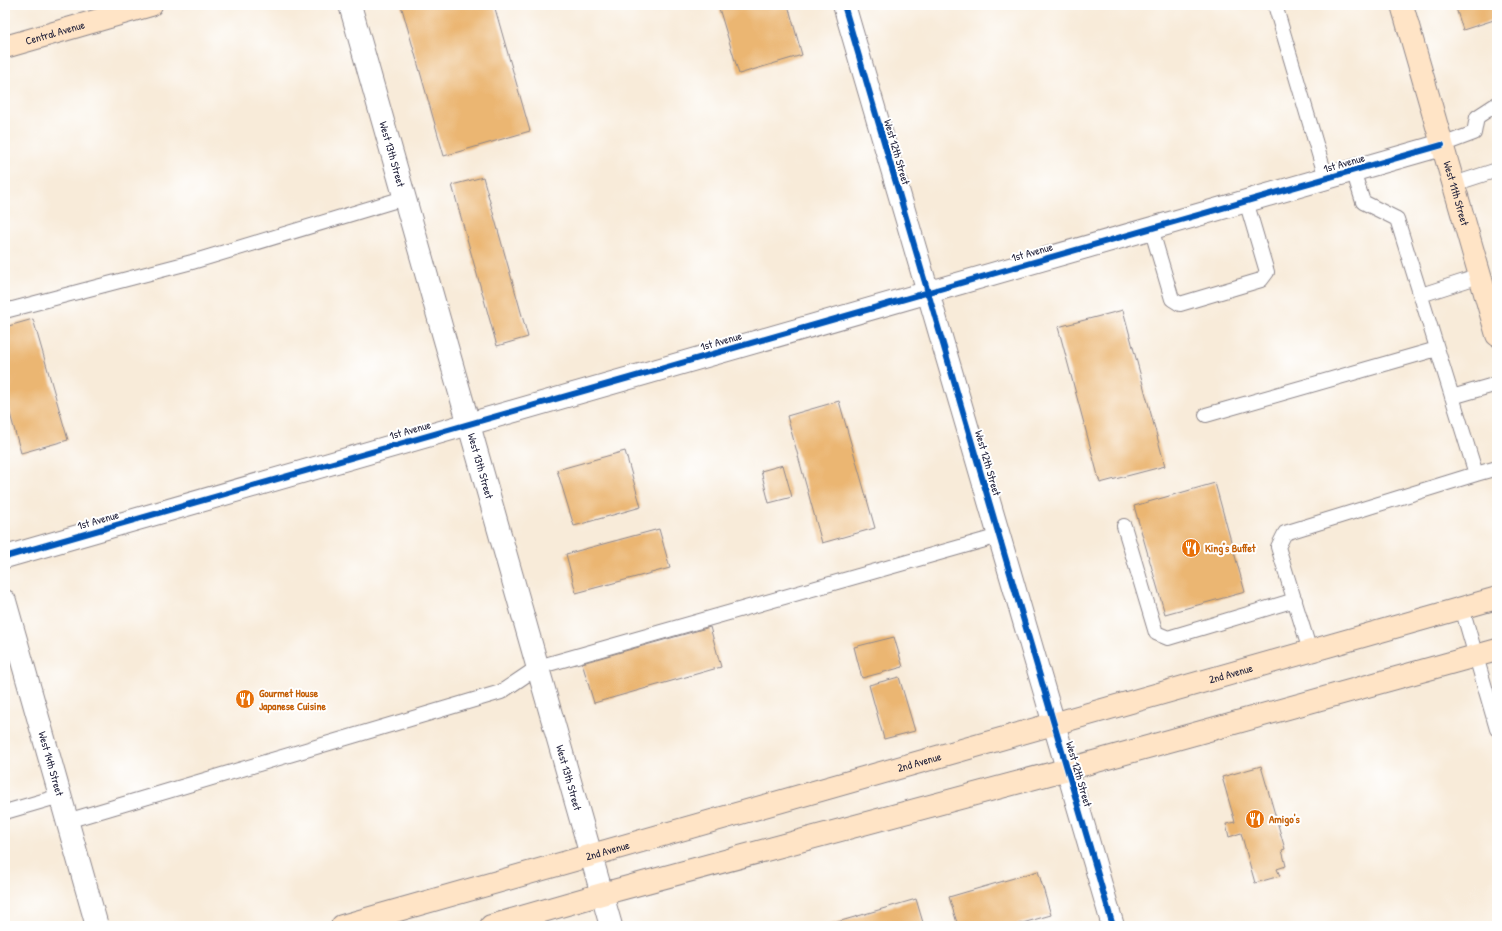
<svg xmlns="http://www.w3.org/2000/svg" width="1502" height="931" viewBox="0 0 1502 931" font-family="'Patrick Hand',sans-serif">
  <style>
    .building { fill: #ebb672 }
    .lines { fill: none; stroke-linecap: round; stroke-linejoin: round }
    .lane-casing { stroke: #8d868a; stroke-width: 16 }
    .street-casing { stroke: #8d868a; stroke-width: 24 }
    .secondary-casing { stroke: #8d868a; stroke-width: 24 }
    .lane { stroke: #fff; stroke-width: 14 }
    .street { stroke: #fff; stroke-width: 22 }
    .secondary { stroke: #ffe4c6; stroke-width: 22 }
    .cycleway-casing { stroke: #fff; stroke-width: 8 }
    .cycleway { stroke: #0057b8; stroke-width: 6 }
    .labels { text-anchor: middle; stroke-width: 4; stroke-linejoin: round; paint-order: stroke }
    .street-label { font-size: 11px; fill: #22223b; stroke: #fff }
    .food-label { font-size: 11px; font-weight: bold; fill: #c56008; stroke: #fff; text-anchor: start }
  </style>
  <rect width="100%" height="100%" fill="#fff"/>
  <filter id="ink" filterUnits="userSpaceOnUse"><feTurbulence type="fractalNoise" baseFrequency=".025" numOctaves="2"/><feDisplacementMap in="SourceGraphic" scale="8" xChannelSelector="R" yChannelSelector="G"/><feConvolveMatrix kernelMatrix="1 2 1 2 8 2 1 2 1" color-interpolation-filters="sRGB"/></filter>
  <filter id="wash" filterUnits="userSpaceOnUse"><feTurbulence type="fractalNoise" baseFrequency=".012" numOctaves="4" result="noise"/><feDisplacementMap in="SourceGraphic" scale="16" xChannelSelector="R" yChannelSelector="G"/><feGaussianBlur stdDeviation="0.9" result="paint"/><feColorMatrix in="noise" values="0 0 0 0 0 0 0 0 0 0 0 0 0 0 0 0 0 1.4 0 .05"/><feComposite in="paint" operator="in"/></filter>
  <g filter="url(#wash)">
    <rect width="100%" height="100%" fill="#f8ebd9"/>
    <g id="blocks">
      <path class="building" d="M401,5h93l36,126 -86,25z
        M718,5h70l14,50 -63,19z
        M1455,5h42v14l-34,11z
        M483,177l45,160 -31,9 -45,-161z
        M1123,310l42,156 -65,17 -42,-156z
        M33,319l35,121 -47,13 -16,-57v-69z
        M839,401l36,127 -53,15 -35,-127z
        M625,451l16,56 -67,19 -17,-56z
        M783,465l9,32 -23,6 -8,-32z
        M1215,483l30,109 -80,22 -31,-108z
        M659,529l11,39 -94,25 -10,-39z
        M710,627l11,40 -127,36 -12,-40z
        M894,637l9,30 -41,11 -8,-31z
        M899,677l16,54 -31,8 -15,-54z
        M1261,766l24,83 -3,1 4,16 -9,3 3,7 -25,7 -14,-50 -12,4 -3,-13 9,-2 -13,-45z
        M1038,871l13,44 -39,11h-54l-9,-29z
        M916,899l8,27h-100z"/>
    </g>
  </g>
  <g filter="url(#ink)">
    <use href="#blocks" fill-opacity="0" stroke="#8d868a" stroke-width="1"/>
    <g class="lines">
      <defs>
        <path id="lane" d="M1275,5l51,173
          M1442,145l32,-12 3,-16 20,-13
          M1353,170l10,32 34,17 79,255 21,-6
          M1454,184l43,-14
          M1151,228l21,71 8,5 81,-24 6,-8 -21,-71
          M1421,295l59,-19
          M5,311l187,-49 212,-64
          M1452,397l45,-13
          M1206,415l231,-66
          M1124,526l32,107 12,5 127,-38
          M1462,608l35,121
          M1310,651l-32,-104 7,-14 191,-59
          M5,812l55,-16
          M67,821l434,-129 37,-25 461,-131"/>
        <g id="street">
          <path id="s1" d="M350,5l261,921"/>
          <path d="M844,5l269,921"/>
          <path d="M5,557l1437,-412"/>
          <path id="s2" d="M5,601l92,325"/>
        </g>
        <g id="secondary">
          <path id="s3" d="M1402,5l95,330"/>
          <path id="s4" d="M5,47l146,-42"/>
          <path id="s5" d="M342,926l1155,-328"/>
          <path d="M491,926l111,-32 466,-125 429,-119"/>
        </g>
      </defs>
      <use href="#lane" class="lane-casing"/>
      <use href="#street" class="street-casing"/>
      <use href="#secondary" class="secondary-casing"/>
      <use href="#lane" class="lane"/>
      <use href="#street" class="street"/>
      <use href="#secondary" class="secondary"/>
      <defs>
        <path id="cycleway" d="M844,5l269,921
          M5,557l1437,-412"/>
      </defs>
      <use href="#cycleway" class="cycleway-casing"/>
      <use href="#cycleway" class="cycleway"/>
    </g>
  </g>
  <defs>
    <symbol id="restaurant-disc" viewBox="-11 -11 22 22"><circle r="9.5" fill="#e8710a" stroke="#fff"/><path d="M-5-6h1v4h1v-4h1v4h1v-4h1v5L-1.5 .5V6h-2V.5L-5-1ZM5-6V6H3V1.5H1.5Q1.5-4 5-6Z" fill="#fff"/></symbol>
  </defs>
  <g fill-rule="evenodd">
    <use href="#restaurant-disc" x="1180" y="537" width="22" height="22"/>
    <use href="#restaurant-disc" x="234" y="688" width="22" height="22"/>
    <use href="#restaurant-disc" x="1244" y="808" width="22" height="22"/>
  </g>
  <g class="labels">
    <g class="street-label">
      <text dy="4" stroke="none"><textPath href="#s4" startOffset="52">Central Avenue</textPath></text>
      <text transform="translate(897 152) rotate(74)" y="4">West 12th Street</text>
      <text dy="4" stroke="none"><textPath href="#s1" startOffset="155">West 13th Street</textPath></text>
      <text transform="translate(1344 163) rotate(-16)" y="4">1st Avenue</text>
      <text dy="4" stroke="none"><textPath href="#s3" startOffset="196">West 11th Street</textPath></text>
      <text transform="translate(1032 252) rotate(-16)" y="4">1st Avenue</text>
      <text transform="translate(721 341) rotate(-16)" y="4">1st Avenue</text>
      <text transform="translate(410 430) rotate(-16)" y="4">1st Avenue</text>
      <text transform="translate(988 463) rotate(74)" y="4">West 12th Street</text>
      <text dy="4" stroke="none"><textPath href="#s1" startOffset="479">West 13th Street</textPath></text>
      <text transform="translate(98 520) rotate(-16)" y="4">1st Avenue</text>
      <text dy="4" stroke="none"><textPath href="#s5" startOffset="924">2nd Avenue</textPath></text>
      <text dy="4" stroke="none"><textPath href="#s5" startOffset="600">2nd Avenue</textPath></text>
      <text dy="4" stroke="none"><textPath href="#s2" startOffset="169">West 14th Street</textPath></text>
      <text transform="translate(1079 774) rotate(74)" y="4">West 12th Street</text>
      <text dy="4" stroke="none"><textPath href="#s1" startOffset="803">West 13th Street</textPath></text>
      <text dy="4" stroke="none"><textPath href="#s5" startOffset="276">2nd Avenue</textPath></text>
    </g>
    <g class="food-label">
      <text x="1205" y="552">King's Buffet</text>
      <text x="259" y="697">Gourmet House<tspan x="259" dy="13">Japanese Cuisine</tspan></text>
      <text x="1269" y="823">Amigo's</text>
    </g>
  </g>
  <rect width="1502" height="931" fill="none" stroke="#fff" stroke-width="20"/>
</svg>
